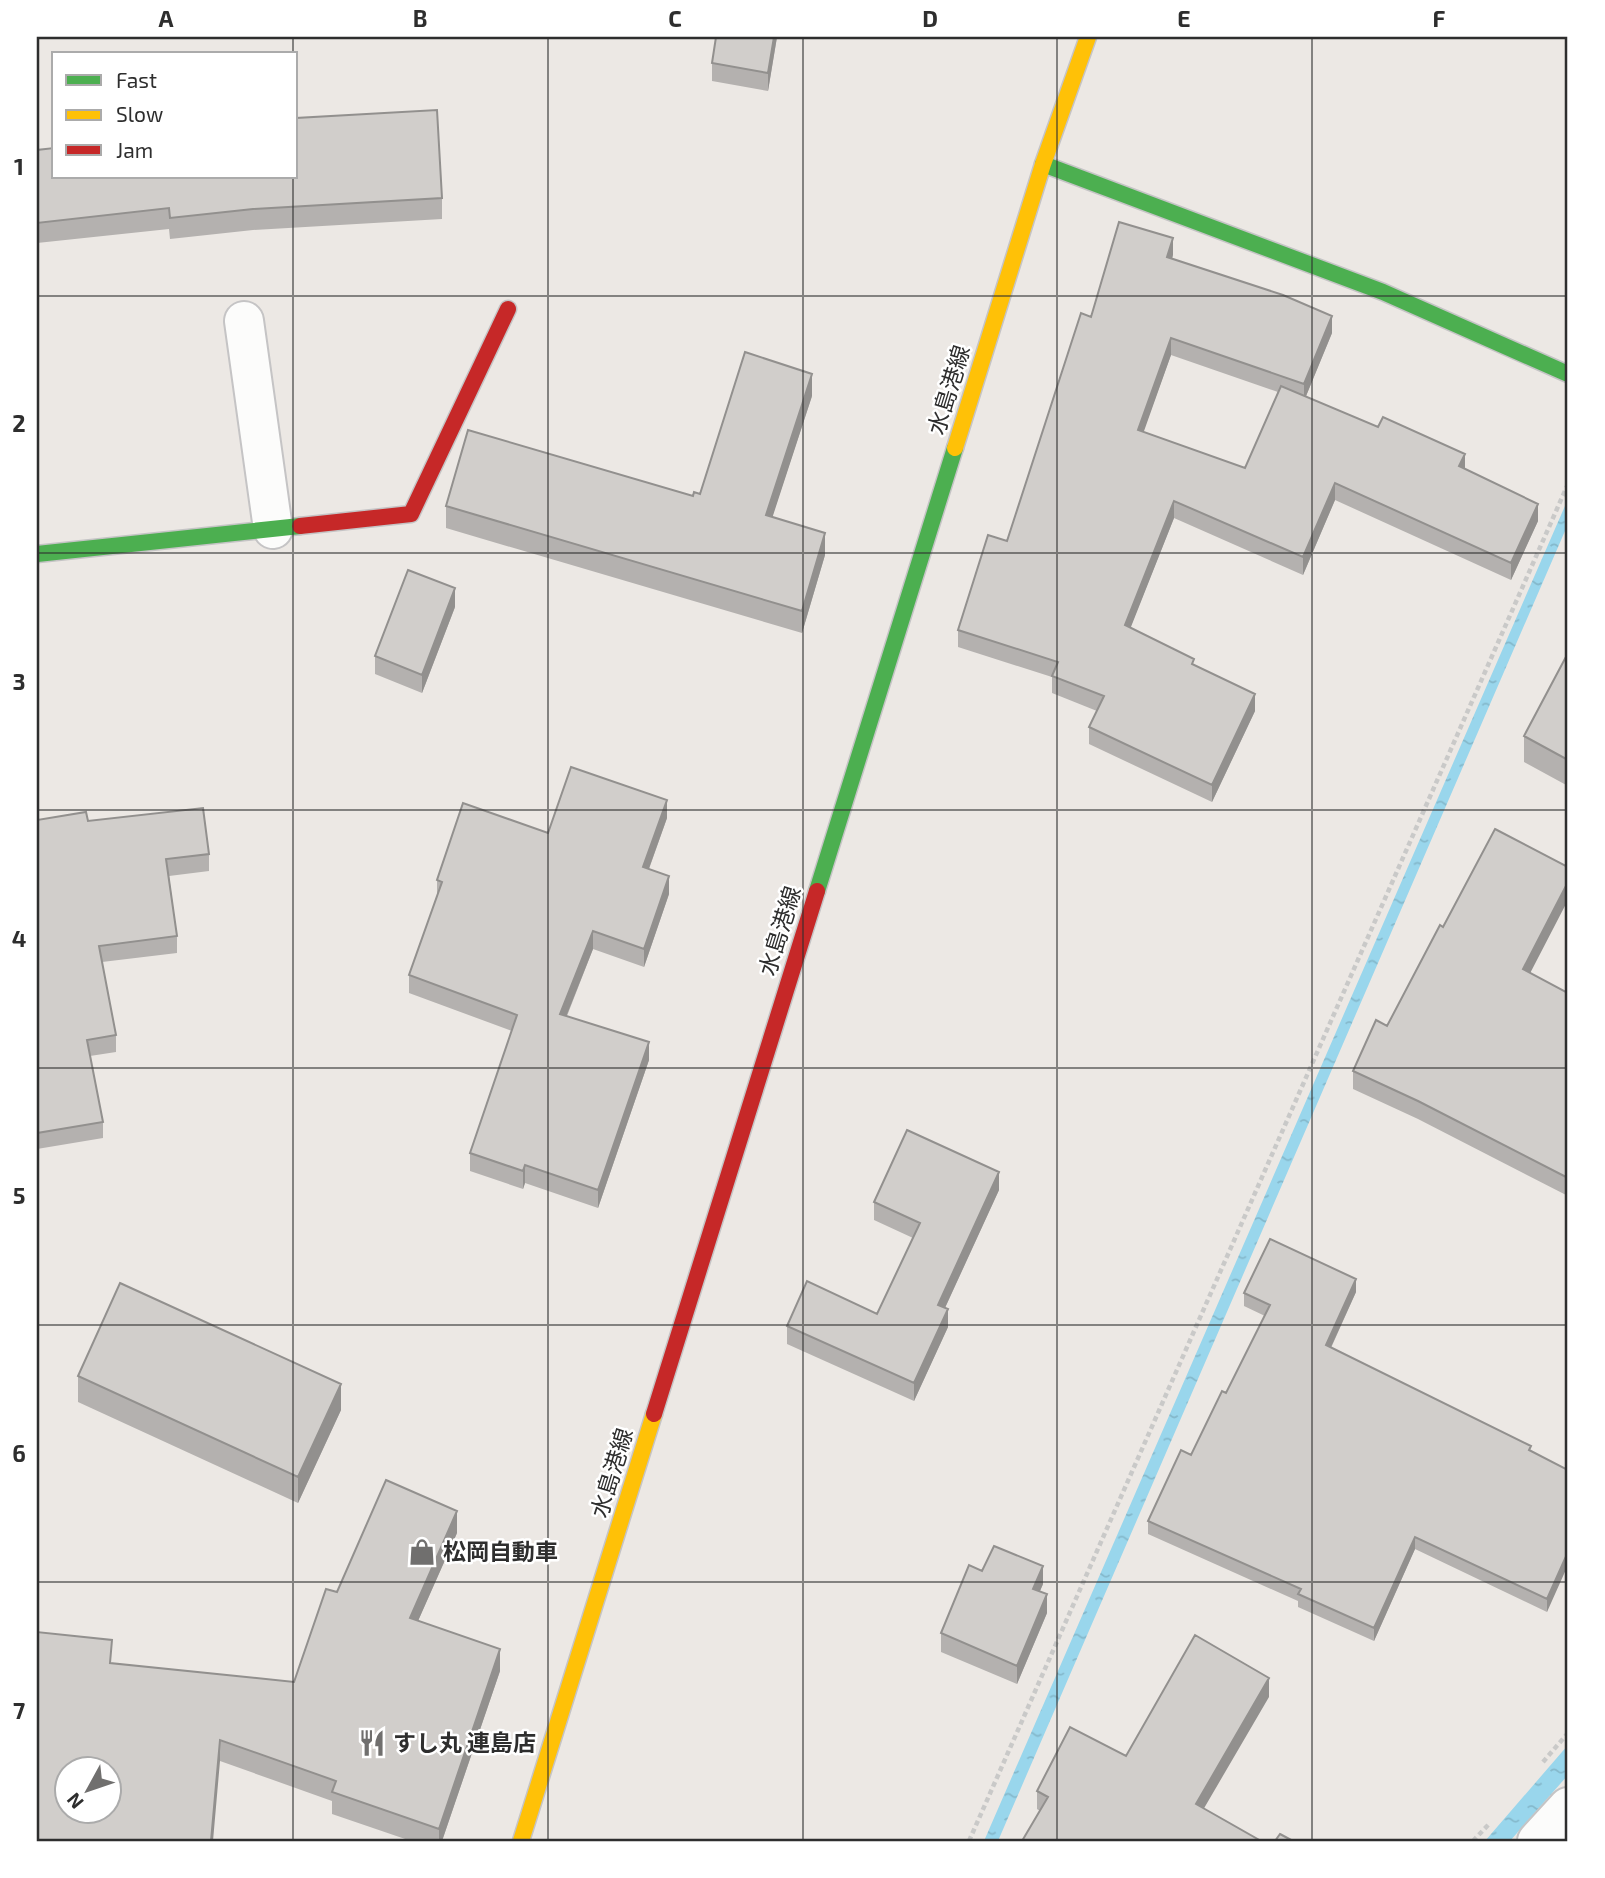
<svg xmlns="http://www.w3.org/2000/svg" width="1605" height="1878" viewBox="0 0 1605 1878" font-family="'Exo 2','Noto Sans JP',sans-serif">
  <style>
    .water { fill: url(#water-ripples) }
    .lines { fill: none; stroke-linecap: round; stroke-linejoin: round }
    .street-casing { stroke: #c5c4c5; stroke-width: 42 }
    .fast-casing { stroke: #c5c4c5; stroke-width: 19 }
    .slow-casing { stroke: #c5c4c5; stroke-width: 19 }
    .jam-casing { stroke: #c5c4c5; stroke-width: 19 }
    .path { stroke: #c9c9c8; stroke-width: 4.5; stroke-dasharray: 5 3.5; stroke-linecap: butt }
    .street { stroke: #fcfcfb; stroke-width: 38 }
    .fast { stroke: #4caf50; stroke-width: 16 }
    .slow { stroke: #ffc107; stroke-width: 16 }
    .jam { stroke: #c62828; stroke-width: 16 }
    .wall { fill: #b4b1af; fill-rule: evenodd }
    .shaded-wall { fill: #92908e }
    .building { fill: #d1cecb; stroke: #92908e; stroke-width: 2; fill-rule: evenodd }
    .grid { fill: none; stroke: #2e2e2e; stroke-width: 2; stroke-opacity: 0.55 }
    .labels { text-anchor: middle; stroke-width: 5; stroke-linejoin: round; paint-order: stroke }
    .street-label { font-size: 23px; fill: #2e2e2e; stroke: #fff }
    .poi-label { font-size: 23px; font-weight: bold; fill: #2e2e2e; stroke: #fff; text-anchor: start }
    .neatline { fill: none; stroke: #2e2e2e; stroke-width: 2.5 }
    .grid-label { font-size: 23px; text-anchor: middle; font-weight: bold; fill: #2e2e2e }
  </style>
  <defs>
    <pattern id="water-ripples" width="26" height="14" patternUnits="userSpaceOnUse" patternTransform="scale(1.75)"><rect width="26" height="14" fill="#99d6ec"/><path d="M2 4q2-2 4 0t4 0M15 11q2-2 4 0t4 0" fill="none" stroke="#84b8cb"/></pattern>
  </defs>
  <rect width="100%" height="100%" fill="#ece8e4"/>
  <path class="water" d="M1568,499v25l-570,1317h-14z
    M1568,1745v30l-58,66h-25z"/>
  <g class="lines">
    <defs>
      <path id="street" d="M244,321l29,208
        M1537,1841l31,-34"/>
      <path id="fast" d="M1043,164l340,128 185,82
        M37,554l263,-28
        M817,891l138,-443"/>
      <path id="slow" d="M955,448l88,-284 45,-127
        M521,1841l133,-427"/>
      <path id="jam" d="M300,526l111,-12 97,-205
        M654,1414l163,-523"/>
    </defs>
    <use href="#street" class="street-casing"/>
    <use href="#fast" class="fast-casing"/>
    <use href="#slow" class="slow-casing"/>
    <use href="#jam" class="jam-casing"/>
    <path class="path" d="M1543,1762l25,-29
      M969,1841l599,-1357
      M1473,1841l16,-17"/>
    <use href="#street" class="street"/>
    <use href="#fast" class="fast"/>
    <use href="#slow" class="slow"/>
    <use href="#jam" class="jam"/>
  </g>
  <path class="wall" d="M777,37l-9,54 -56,-10v-18z
    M37,150l405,48v21l-189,11 -83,9 -1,-10 -132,14z
    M1173,255l-1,4 160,74 -26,63 159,73 73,52 -27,59 -176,-80 -32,75 -129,-57 -44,110 64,37 61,46 -43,91 -123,-58v-17l8,-16 -45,-18v-16l-94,-30v-17l49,-89 84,-224zM1171,355l107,37 -33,76 -102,-36z
    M812,396l-40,121 53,38 -23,78 -356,-105v-22l247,-10 7,-2z
    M455,607l-33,86 -47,-19v-18z
    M1568,653v133l-44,-24v-26z
    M667,818l-18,51 20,25 -25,73 -51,-18 -26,67 82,44 -51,148 -73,-25 -2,6 -53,-18v-18l42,-122 -103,-38v-18l28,-77v-18l111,-47z
    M37,820l51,1 121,33v17l-40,5 8,60v17l-75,9 14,73v17l-26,4 13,66v16l-66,11z
    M1530,973l38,20v203l-150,-77 -65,-30v-18l34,-45z
    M999,1190l-54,118 3,19 -34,74 -127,-57v-18l90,-12 36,-76 -39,-18v-18z
    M1356,1292l-25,56 237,122 -21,142 -132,-63 -41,92 -76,-34v-6l-150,-67v-13l43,-66 35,-62 39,-77 -21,-10v-13z
    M78,1376l263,34 -43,93 -220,-101z
    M457,1533l-39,88 82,50 -58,170h-31l-79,-27v-13l-112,-40 -108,-98 182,19 43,-90z
    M982,1571l61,13 -3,7 7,22 -30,71 -76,-32v-19z
    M1269,1697l-229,114 -3,-2v-18l89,-35z"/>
  <path class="shaded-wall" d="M774,37h3l-9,54v-18z
    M1173,238v17l-6,19v-17z
    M1332,316v17l-28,68v-17z
    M1171,338v17l-33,93v-18z
    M812,374v22l-46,141v-22z
    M1465,454v17l-6,-5z
    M1335,483v17l-32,75v-18z
    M1174,501v17l-49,124v-17z
    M1538,504v17l-27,59v-17z
    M825,533v22l-23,78v-22z
    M455,588v19l-33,86v-18z
    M1255,694v17l-43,91v-17z
    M667,800v18l-24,67v-18z
    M669,876v18l-25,73v-18z
    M1568,882v18l-45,87v-18z
    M593,931v18l-33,83v-18z
    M649,1042v18l-51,148v-18z
    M525,1165v18l-2,6v-18z
    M999,1172v18l-61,133v-18z
    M1356,1279v13l-30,66v-13z
    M948,1309v18l-34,74v-18z
    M341,1384v26l-43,93v-26z
    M457,1511v22l-47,106v-21z
    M1415,1537v12l-41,92v-13z
    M1568,1552v13l-21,47v-13z
    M1043,1566v18l-10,23v-18z
    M1047,1594v19l-30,71v-18z
    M500,1649v22l-58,170h-3v-12z
    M1269,1678v19l-73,125v-18z
    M220,1740v21l-7,80h-2z"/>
  <path class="building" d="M716,37h58l-6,36 -56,-10z
    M437,110l5,88 -189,11 -83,9 -1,-10 -132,15v-73l17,-2v29h242v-59z
    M1119,222l54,16 -6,19 116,38 49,21 -28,68 -133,-46 -33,92 107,38 36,-82 97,41 5,-10 82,37 -6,12 79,38 -27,59 -176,-80 -32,74 -129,-56 -49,124 69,34 -2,5 63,30 -43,91 -123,-58 15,-31 -52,-20 6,-14 -100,-32 30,-95 19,6 74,-228 10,4z
    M745,352l67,22 -46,141 59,18 -23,78 -356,-105 22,-76 225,66 1,-4 6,2z
    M408,570l47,18 -33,87 -47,-19z
    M1568,653v107l-44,-24z
    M571,767l96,33 -24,67 26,9 -25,73 -51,-18 -33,83 89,28 -51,148 -73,-25 -2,6 -53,-18 47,-138 -108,-40 33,-93 -5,-2 26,-77 85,30z
    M203,808l6,46 -43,5 11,77 -78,10 17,89 -29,5 16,82 -66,11v-313l49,-8 2,9z
    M1495,829l73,38v15l-45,87 45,24v185l-150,-77 -65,-30 23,-51 11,6 53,-101 3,2z
    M907,1130l92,42 -61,133 10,4 -34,74 -127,-57 20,-45 70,33 43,-91 -46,-21z
    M1270,1239l86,40 -30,66 205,101 -2,4 39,20v82l-21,47 -132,-62 -41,91 -76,-34 3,-5 -153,-68 33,-71 10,5 31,-64 4,2 44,-88 -26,-12z
    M120,1283l221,101 -43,93 -220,-101z
    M386,1480l71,31 -47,107 90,31 -61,180 -107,-37 4,-11 -116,-41 -9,101h-174v-209l75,8 -2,23 184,19 32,-93 11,3zM66,1769h42v42h-42z
    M994,1546l49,20 -10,23 14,5 -30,72 -76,-33 28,-68 13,6z
    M1195,1635l74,43 -73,126 65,37h-239l26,-44 -11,-6 33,-64 56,29z
    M1280,1834l13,7h-18z"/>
  <path class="grid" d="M293,37v17M548,37v1804M803,37v1804M1057,37v1804M1312,37v1804M293,177v1664M37,296h1531M37,553h1531M37,810h1531M37,1068h1531M37,1325h1531M37,1582h1531"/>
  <defs>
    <symbol id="shop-bare" viewBox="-9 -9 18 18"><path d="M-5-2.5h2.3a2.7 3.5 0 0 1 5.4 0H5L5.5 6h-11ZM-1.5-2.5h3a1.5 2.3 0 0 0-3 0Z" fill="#706f6e" stroke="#fff" stroke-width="2.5" paint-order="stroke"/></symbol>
    <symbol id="restaurant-bare" viewBox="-9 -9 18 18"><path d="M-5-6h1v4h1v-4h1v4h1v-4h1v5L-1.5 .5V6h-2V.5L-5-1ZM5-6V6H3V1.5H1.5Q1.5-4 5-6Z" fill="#706f6e" stroke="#fff" stroke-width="2.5" paint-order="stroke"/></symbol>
  </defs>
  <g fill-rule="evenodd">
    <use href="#shop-bare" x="403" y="1533" width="38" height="38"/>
    <use href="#restaurant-bare" x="353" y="1724" width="38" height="38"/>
  </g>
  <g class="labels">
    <g class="street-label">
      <text transform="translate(949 390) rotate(-73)" y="8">水島港線</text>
      <text transform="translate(780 931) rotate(-73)" y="8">水島港線</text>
      <text transform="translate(612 1473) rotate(-73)" y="8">水島港線</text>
    </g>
    <g class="poi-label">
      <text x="443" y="1560">松岡自動車</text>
      <text x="393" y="1751">すし丸 連島店</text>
    </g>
  </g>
  <rect width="1605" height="1878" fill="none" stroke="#ffffff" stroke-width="77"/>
  <rect x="52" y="52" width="245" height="126" fill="#ffffff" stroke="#ababab" stroke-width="2"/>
  <rect x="66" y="75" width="35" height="10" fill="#4caf50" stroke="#ababab" stroke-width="2"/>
  <text x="116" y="88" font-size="21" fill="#2e2e2e">Fast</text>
  <rect x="66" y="110" width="35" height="10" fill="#ffc107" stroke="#ababab" stroke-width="2"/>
  <text x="116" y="122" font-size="21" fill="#2e2e2e">Slow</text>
  <rect x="66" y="145" width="35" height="10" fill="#c62828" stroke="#ababab" stroke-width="2"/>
  <text x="116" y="158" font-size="21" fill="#2e2e2e">Jam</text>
  <g transform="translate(88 1790) rotate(230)"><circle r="33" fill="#ffffff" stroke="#ababab" stroke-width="2"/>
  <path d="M0-5L12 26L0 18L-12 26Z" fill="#706f6e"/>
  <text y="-10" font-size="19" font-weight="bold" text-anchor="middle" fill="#2e2e2e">N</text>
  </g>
  <rect x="38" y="38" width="1528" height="1802" class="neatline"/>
  <g class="grid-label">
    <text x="166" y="27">A</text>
    <text x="420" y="27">B</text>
    <text x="675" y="27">C</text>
    <text x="930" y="27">D</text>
    <text x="1184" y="27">E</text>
    <text x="1439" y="27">F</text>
    <text x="19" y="175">1</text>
    <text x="19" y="432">2</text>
    <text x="19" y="690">3</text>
    <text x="19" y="947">4</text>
    <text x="19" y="1204">5</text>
    <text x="19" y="1462">6</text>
    <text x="19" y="1719">7</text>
  </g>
</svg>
